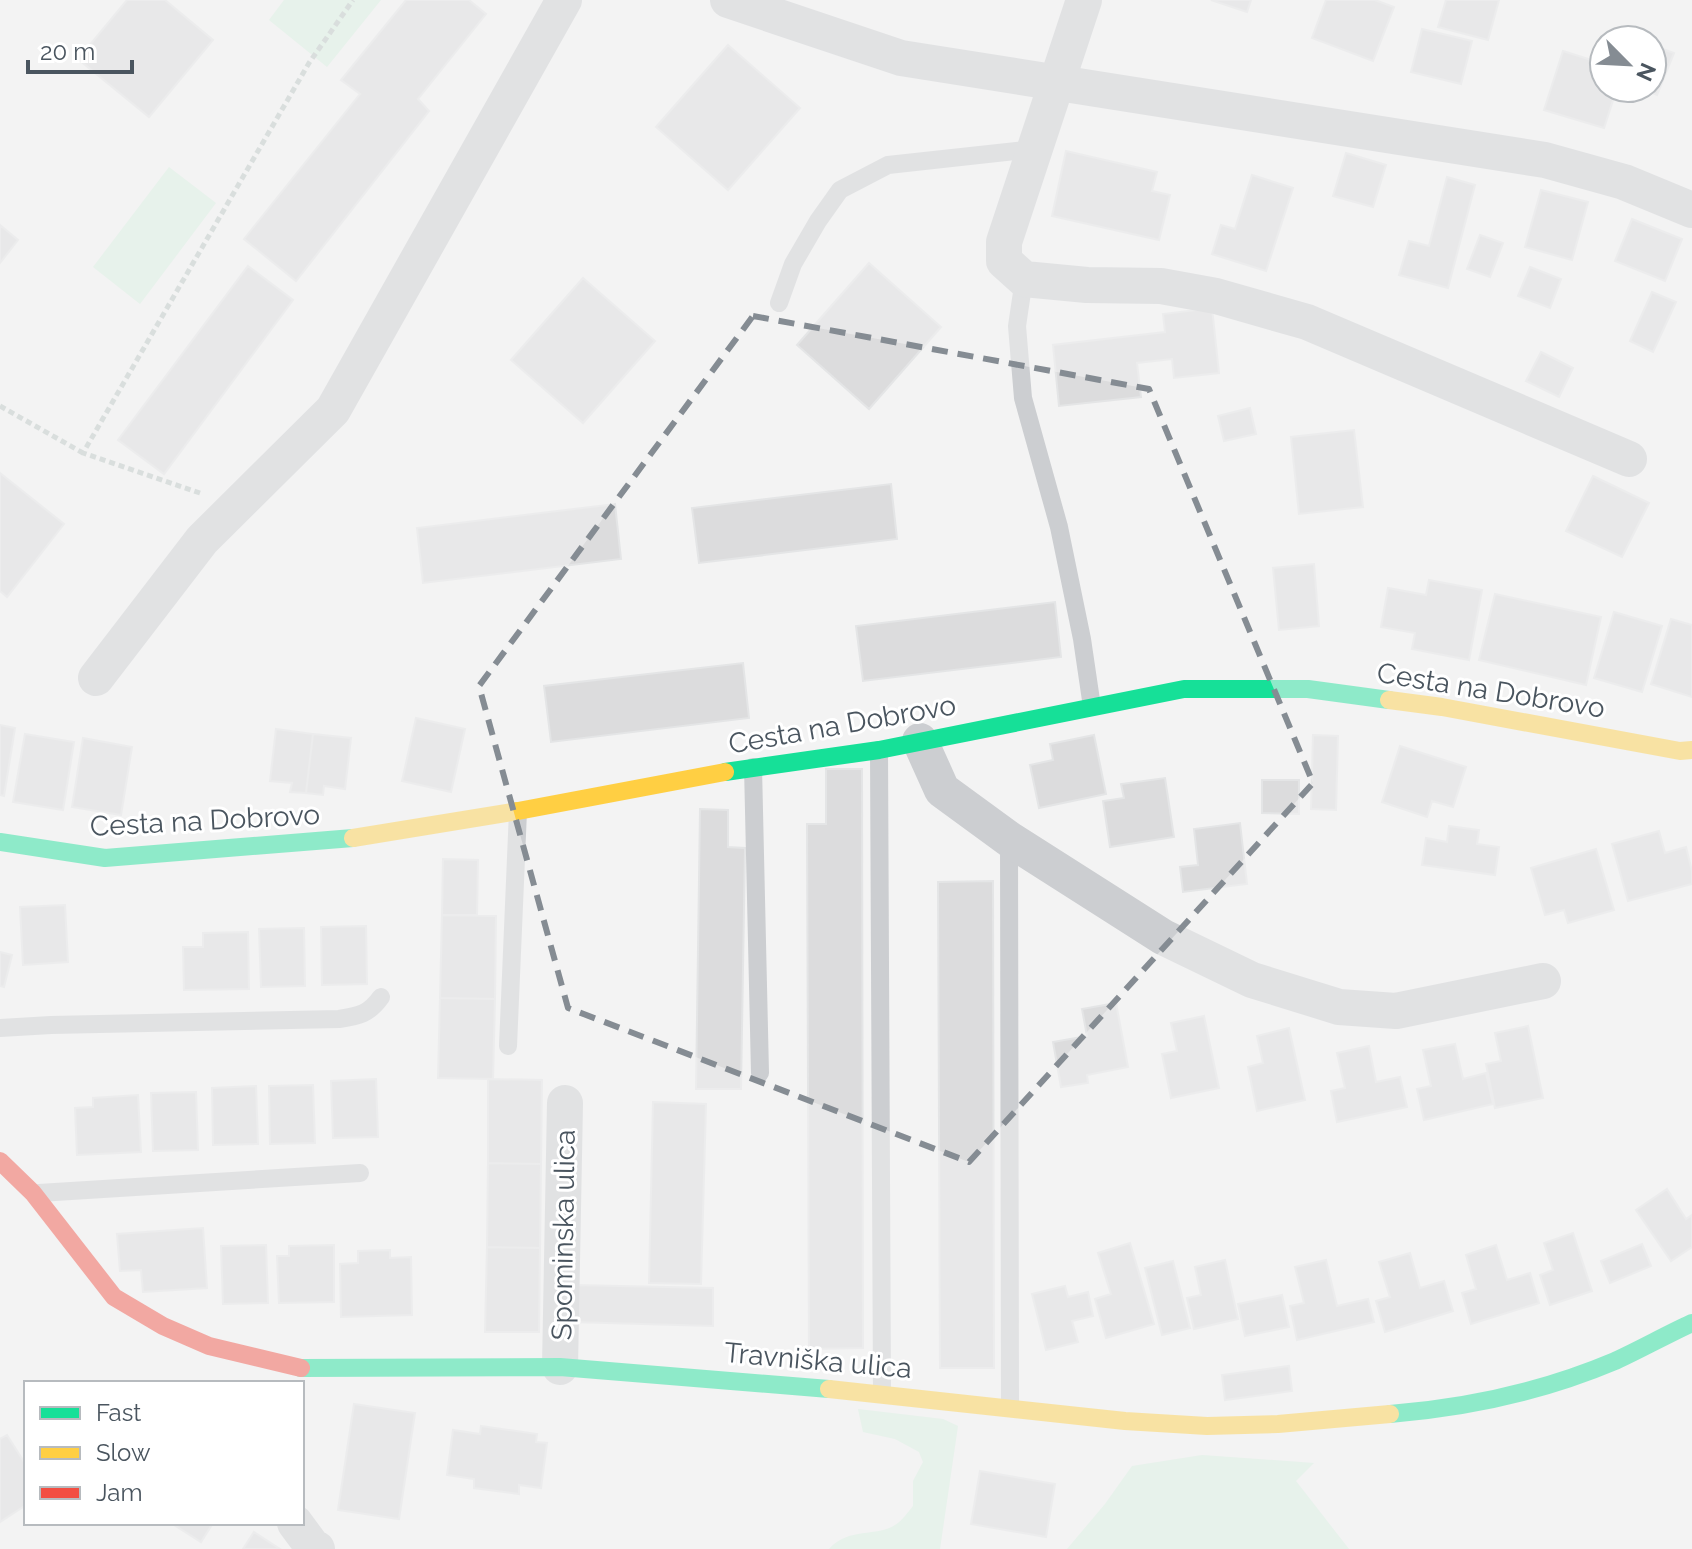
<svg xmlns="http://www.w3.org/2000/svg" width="1692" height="1549" viewBox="0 0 1692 1549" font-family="Raleway,sans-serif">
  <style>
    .green { fill: #d9f1e2 }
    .building { fill: #dcdcdd; stroke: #e4e5e6; stroke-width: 2 }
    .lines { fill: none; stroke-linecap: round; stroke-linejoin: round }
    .path { stroke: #bbc6c3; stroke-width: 5; stroke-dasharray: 6 4; stroke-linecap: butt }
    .lane { stroke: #ccced1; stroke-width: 18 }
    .street { stroke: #ccced1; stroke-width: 36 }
    .fast { stroke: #16e098; stroke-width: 18 }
    .slow { stroke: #ffcf43; stroke-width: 18 }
    .jam { stroke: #f24e42; stroke-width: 18 }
    .marked { fill: none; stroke: #858c93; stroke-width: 6; stroke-dasharray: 16 10; stroke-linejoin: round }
    .labels { text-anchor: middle; stroke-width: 6; stroke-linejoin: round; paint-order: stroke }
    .street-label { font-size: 28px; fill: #4a555f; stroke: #fff }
  </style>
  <rect width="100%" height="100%" fill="#f3f3f3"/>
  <path class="green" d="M284,0h97l-54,67 -58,-47z
    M169,167l47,36 -76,101 -47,-37z
    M858,1409l85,10 15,7 -18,123h-111c19,-22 49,-12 66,-24 7,-4 13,-13 18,-19v-25l10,-19 -4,-10 -24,-13 -32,-7z
    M1202,1455l112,8 -18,18 53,68h-282l38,-45 27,-38z"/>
  <path class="building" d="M127,0h38l48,40 -64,77 -71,-58z
    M406,0h63l17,14 -68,85 11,12 -133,170 -52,-42 116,-145 -19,-14z
    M1211,0h40l-4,12z
    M1326,0h49l19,7 -21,54 -61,-23z
    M1446,0h53l-11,40 -50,-13z
    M1422,29l50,12 -11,43 -50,-12z
    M728,45l72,63 -72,82 -72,-63z
    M1652,45l22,8 -17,42 -16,-7h11z
    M1563,51l41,13v24h13l-13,40 -60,-18z
    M1066,151l91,21 -5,19 18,4 -11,45 -107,-24z
    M1346,153l40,12 -13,42 -40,-11z
    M1252,175l41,13 -27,83 -54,-17 9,-29 14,4z
    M1447,177l28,8 -27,103 -49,-13 10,-34 20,5z
    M1541,190l47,12 -16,58 -47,-13z
    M1632,219l50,20 -17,42 -50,-20z
    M0,225l18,15 -18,23z
    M1480,235l23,8 -13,34 -23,-8z
    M869,263l72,64 -72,82 -72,-64z
    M248,266l45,34 -129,174 -46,-34z
    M1530,267l31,12 -11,29 -32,-12z
    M583,278l72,63 -72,82 -72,-63z
    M1652,292l24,10 -23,50 -23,-11z
    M1212,308l7,65 -45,5 -2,-19 -35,4 4,34 -82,9 -6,-61 112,-13 -2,-18z
    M1541,352l32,16 -14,29 -33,-16z
    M1250,408l6,26 -32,7 -6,-25z
    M1354,430l9,77 -64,7 -8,-77z
    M0,473l64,51 -57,73 -7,-6z
    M1593,476l56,27 -27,54 -56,-26z
    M891,484l6,55 -198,24 -7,-55z
    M615,504l6,55 -198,24 -6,-55z
    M1314,564l5,62 -40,4 -6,-62z
    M1429,580l53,10 -13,70 -57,-11 3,-16 -34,-6 7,-39 38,7z
    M1495,594l106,23 -15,68 -107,-25z
    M1055,602l6,55 -198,24 -7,-55z
    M1614,612l48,14 -20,66 -48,-14z
    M1671,619l21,6v72l-41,-13z
    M743,663l6,55 -198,24 -7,-56z
    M416,718l49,11 -14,63 -49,-11z
    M0,725l15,3 -11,68 -4,-1z
    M276,729l37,5 -7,59 -16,-1 2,-9 -22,-2z
    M25,734l49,8 -11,68 -50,-8z
    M313,734l38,4 -6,51 -21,-3 -1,9 -17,-2z
    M1094,735l12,59 -67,14 -9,-43 23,-5 -3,-16z
    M1313,735l25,1 -2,74 -25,-1z
    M83,738l49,9 -11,68 -49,-8z
    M1400,746l66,21 -13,40 -21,-6 -5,16 -45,-15z
    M826,769h36l1,579 -54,1 -2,-525h19z
    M1165,778l9,59 -64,10 -7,-46 21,-3 -3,-14z
    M1262,780h37v34l-37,-1z
    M700,809l28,1v37l17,1 -4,241h-45z
    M1240,823l7,61 -64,8 -3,-25 18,-2 -4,-36z
    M1449,826l30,4 -2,14 22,3 -4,28 -73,-10 4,-27 21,4z
    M1659,831l6,22 21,-6 6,24v13l-64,17 -16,-57z
    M1596,849l18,61 -46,13 -4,-13 -19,5 -14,-47z
    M443,859l35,1 -1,55h-35z
    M993,881l1,487h-54l-2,-486z
    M65,905l3,57 -45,3 -3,-58z
    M442,915l54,1 -1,83 -55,-1z
    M366,926l1,58 -45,1 -1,-58z
    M304,928l1,58 -44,1 -2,-58z
    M248,932l1,57 -65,1 -1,-43h20v-14z
    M0,952l12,3 -8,32 -4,-1z
    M440,998l55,1 -2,80 -55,-1z
    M1116,1003l12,64 -41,8 1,8 -27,4 -8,-45 34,-6 -5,-27z
    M1204,1016l15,72 -48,10 -9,-44 15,-3 -6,-28z
    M1528,1026l15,72 -48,10 -9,-44 15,-3 -6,-28z
    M1289,1028l16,72 -48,11 -9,-44 15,-4 -6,-27z
    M1455,1044l8,35 23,-6 7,31 -69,16 -7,-31 14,-3 -8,-36z
    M1369,1046l7,36 24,-5 7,30 -70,15 -6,-31 14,-3 -8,-35z
    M376,1079l2,58 -45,1 -2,-57z
    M488,1079l54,1 -1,84 -53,-1z
    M313,1085l2,58 -45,1 -1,-58z
    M256,1086l2,58 -45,1 -1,-57z
    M196,1092l2,58 -45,1 -2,-58z
    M138,1095l3,57 -64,3 -2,-47 18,-1v-9z
    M653,1102l53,2 -5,180 -52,-1z
    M488,1163l53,1 -1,84 -53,-1z
    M1667,1189l19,30 6,-4v32l-21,14 -35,-51z
    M203,1228l4,60 -64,4 -2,-22 -21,1 -3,-37z
    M1573,1233l19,58 -42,14 -10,-30 13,-5 -9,-27z
    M1130,1243l24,81 -48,14 -11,-39 16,-5 -13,-41z
    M1642,1244l9,22 -41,17 -9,-22z
    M266,1245l2,58 -45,1 -2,-58z
    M334,1245v57l-55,1 -2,-47h12v-10z
    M1496,1245l11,35 23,-7 9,30 -68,21 -9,-31 14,-4 -10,-34z
    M487,1247l53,1 -1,84h-54z
    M390,1250v8l21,-1 1,58 -71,2 -1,-53 18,-1v-12z
    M1410,1253l10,35 24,-7 9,30 -68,21 -9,-31 14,-4 -11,-35z
    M1225,1260l13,59 -44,10 -7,-31 14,-3 -6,-28z
    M1326,1260l11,46 31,-7 6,23 -77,18 -7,-34 14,-3 -9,-36z
    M1173,1261l17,67 -28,7 -17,-67z
    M573,1285l140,3v38l-141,-4z
    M1065,1286l3,11 20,-5 5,24 -21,5 6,21 -32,8 -14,-56z
    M1282,1295l7,32 -44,9 -7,-32z
    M1289,1366l3,25 -67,9 -3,-25z
    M354,1404l61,9 -16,106 -61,-9z
    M481,1426l56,8 -1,8 11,1 -6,45 -22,-3v9l-45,-6v-9l-27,-4 6,-45 27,4z
    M7,1435l19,30v40l-26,17v-83z
    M980,1471l75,13 -9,53 -75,-13z
    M171,1523h42l-12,19z
    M254,1532l26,17h-37z"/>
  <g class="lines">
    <path class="path" d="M0,406l83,47
      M200,493l-117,-40 226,-390 44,-63"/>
    <path class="lane" d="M1024,279l-7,47 6,72 36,129 23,112 10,68
      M779,303l14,-39 25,-43 22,-31 48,-25 146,-16
      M879,750l3,644
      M753,767l7,306
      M1009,839l1,568
      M0,1028l51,-3 288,-6c20,-3 30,-5 42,-22
      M508,1046l10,-235
      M39,1193l321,-20"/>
    <path class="street" d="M728,0l173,58 644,102 79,22 68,28
      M1084,0l-80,242v19l20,18 63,6 74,1 55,10 91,26 322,137
      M96,678l106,-138 131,-130 231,-410
      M920,741l22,49 67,49 154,98 89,43 87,27 57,4 147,-30
      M560,1367l5,-264
      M295,1523l17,23 5,3"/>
    <path class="fast" d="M725,772l154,-22 305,-61h124l81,11
      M0,842l105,16 248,-20
      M301,1368l259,-1 269,22
      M1390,1414c76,-6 154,-23 225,-53 26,-12 51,-26 77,-38"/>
    <path class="slow" d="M1389,700l53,7 238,44 12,-1
      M353,838l165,-27 207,-39
      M829,1389l296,32 82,5 71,-2 112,-10"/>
    <path class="jam" d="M0,1161l33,32 81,104 49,29 46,20 92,22"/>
  </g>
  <path d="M0 0H1692V1549H0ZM753,316l396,73 164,394 -344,379 -401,-154 -89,-322z" fill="#f3f3f3" fill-opacity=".55" fill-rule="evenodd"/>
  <path class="marked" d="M753,316l396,73 164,394 -344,379 -401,-154 -89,-322z"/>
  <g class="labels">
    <g class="street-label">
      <text transform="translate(1491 690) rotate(9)" y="10">Cesta na Dobrovo</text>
      <text transform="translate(842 724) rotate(-10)" y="10">Cesta na Dobrovo</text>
      <text transform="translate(205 820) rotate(-3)" y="10">Cesta na Dobrovo</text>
      <text transform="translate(563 1235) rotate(-89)" y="10">Spominska ulica</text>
      <text transform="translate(818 1360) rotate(5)" y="10">Travniška ulica</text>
    </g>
  </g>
  <rect x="24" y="1381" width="280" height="144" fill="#ffffff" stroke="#b7bbbf" stroke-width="2"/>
  <rect x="40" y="1407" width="40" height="12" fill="#16e098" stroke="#b7bbbf" stroke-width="2"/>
  <text x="96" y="1421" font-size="24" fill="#4a555f">Fast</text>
  <rect x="40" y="1447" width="40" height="12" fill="#ffcf43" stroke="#b7bbbf" stroke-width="2"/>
  <text x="96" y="1461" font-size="24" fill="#4a555f">Slow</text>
  <rect x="40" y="1487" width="40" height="12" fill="#f24e42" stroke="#b7bbbf" stroke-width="2"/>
  <text x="96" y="1501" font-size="24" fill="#4a555f">Jam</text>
  <g transform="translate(1628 64) rotate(114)"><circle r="38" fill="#ffffff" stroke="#b7bbbf" stroke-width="2"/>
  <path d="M0-6L14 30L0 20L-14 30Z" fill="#858c93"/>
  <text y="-12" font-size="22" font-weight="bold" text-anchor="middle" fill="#4a555f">N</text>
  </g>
  <path d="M28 60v12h104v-12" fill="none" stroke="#4a555f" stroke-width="4"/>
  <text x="40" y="60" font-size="24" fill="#4a555f" stroke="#ffffff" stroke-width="6" paint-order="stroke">20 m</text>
</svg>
